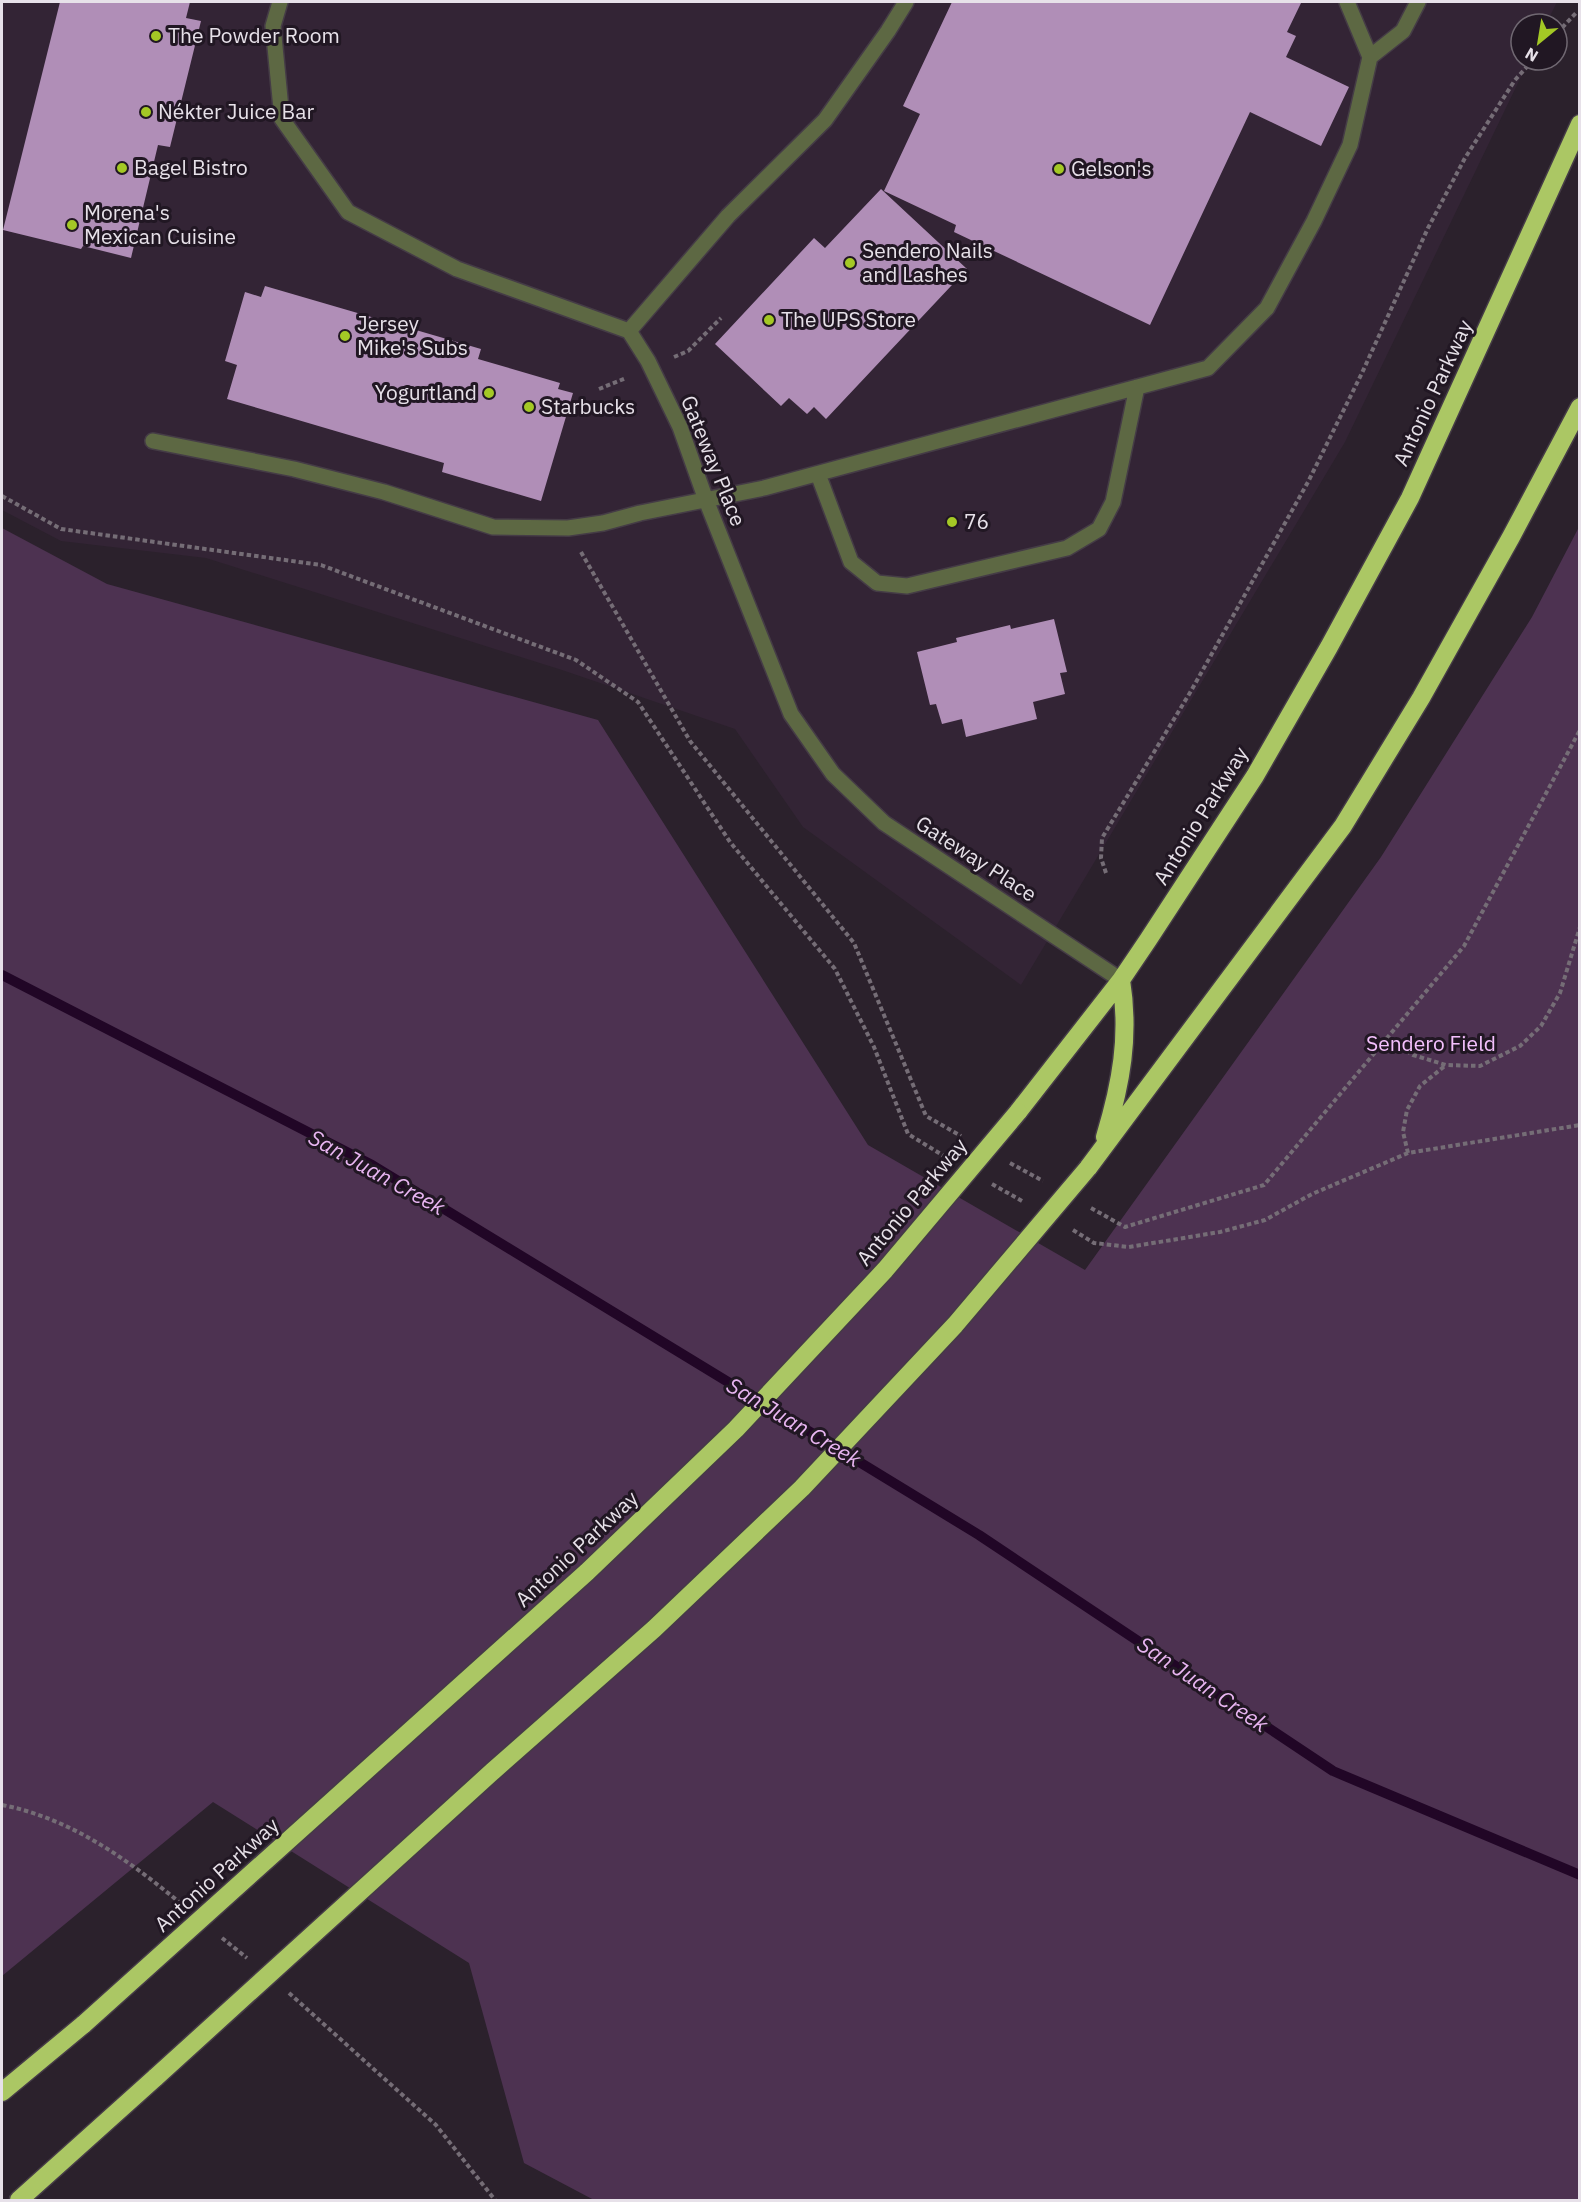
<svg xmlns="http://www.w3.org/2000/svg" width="1581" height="2202" viewBox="0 0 1581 2202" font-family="'IBM Plex Sans',sans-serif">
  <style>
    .built { fill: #332435 }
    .green { fill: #4d3251 }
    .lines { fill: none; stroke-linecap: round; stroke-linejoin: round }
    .stream { stroke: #210626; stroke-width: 10 }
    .building { fill: #b08eb7 }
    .minor-casing { stroke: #453c46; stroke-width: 18 }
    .highway-casing { stroke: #453c46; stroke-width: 21 }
    .path { stroke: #756d76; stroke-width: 4; stroke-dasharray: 4.5 3; stroke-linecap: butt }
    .minor { stroke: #5d6843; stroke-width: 15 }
    .highway { stroke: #abc764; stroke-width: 18 }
    .highway-bridge-casing { stroke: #453c46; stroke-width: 21; stroke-linecap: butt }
    .highway-bridge { stroke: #abc764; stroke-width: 18 }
    .poi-dot { fill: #a4c825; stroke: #211723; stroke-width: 2 }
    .labels { text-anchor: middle; stroke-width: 6; stroke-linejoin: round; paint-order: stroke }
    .poi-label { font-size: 21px; fill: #e7e1e9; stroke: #211723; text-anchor: start }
    .street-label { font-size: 21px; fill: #e7e1e9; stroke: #211723 }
    .park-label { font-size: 21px; fill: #f4c0fd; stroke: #211723 }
    .water-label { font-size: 22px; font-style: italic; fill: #e8b5f1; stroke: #211723 }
  </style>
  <rect width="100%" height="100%" fill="#2b212c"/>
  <path class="built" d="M2,2h1555l-11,22h-25v36h8l-184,382 -324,543 -218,-158 -68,-98 -173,-59 -356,-112 -145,-17 -59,-31z"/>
  <path class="green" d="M1579,527v1673h-985l-70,-37 -55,-200 -256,-161 -211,174v-1448l105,56 491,136 270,425 217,125 296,-413 151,-240z"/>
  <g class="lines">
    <path class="stream" d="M2,975l370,190 607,370 354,236 247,104"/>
  </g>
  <path class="building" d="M60,2h130l-4,16 15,3 -31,126 -12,-2 -27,113 -48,-12 -2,3 -78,-19z
    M952,2h347l2,1 -14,29 9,4 -10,21 63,30 -28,59 -71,-34 -100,213 -196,-93 2,-7 -72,-34 36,-77 -17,-8z
    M881,189l86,80 -141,150 -12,-12 -7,7 -18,-16 -8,8 -66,-62 99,-106 11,10z
    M265,286l216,63 -3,10 82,24 -2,6 15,4 -32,108 -99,-29 2,-9 -217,-64 10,-34 -12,-4 20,-69 16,5z
    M1054,619l13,53 -7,1 5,21 -32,8 4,17 -71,18 -4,-18 -20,5 -6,-20 -6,1 -13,-53 40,-10 -1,-4 54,-13 1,4z"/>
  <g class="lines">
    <defs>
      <path id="minor" d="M280,2l-7,24 9,93 66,93 109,57 172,62 19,30 32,66 26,73 85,214 42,60 51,49 237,157
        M1370,57l33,-26 15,-29
        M629,331l99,-115 97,-96 63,-89 18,-29
        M153,441l141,28 90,23 109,35 75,1 35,-5 37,-10 124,-25 444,-120 59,-60 47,-87 36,-76 20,-88 -23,-55
        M818,474l33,88 26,21 30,3 160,-38 32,-19 14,-27 24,-115"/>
      <path id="highway" d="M1018,1112l103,-132 27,-40 107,-164 74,-129 81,-149 170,-374
        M1105,1137c16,-53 25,-101 16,-157
        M1088,1168l255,-342 78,-128 90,-161 69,-130
        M2,2092l82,-68
        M19,2200l137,-123"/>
    </defs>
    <use href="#minor" class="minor-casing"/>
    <use href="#highway" class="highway-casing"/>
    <path class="path" d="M1557,33l19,-20
      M674,357l14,-6 33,-33
      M599,389l27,-11
      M2,496l59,33 260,36 255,95 62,42 92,140 105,127 39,78 34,87 36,22
      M581,552l109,189 164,202 72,173 35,20
      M1106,873l-5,-15 1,-20 89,-147 117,-209 54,-109 66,-145 37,-70 50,-78 18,-20
      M1387,1039l26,16 33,10 34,1 40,-20 21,-20 19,-33 20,-66
      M1408,1153l-5,-21 4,-22 13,-24 26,-21
      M1010,1163l33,18
      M992,1184l30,17
      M1091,1208l34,19 139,-42 200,-239 116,-216
      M1073,1230l21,13 35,4 91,-15 45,-12 47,-26 96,-41 172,-28
      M2,1805c68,13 125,54 177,97
      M222,1938l25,20
      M289,1993l147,132 59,75"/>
    <use href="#minor" class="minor"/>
    <use href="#highway" class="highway"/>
    <defs>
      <path id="highway-bridge" d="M84,2024l503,-452 149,-143 149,-159 133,-158
        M156,2077l337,-306 161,-142 148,-141 153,-163 133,-157"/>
    </defs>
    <use href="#highway-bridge" class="highway-bridge-casing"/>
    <use href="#highway-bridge" class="highway-bridge"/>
  </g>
  <g class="poi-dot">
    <circle cx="156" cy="36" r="6"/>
    <circle cx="146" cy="112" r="6"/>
    <circle cx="122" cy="168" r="6"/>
    <circle cx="1059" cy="169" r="6"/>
    <circle cx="72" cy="225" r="6"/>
    <circle cx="850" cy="263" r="6"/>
    <circle cx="769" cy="320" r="6"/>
    <circle cx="345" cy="336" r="6"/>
    <circle cx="489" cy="393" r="6"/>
    <circle cx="529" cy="407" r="6"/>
    <circle cx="952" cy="522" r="6"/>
  </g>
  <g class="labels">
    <g class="poi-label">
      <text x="168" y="43">The Powder Room</text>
      <text x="158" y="119">Nékter Juice Bar</text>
      <text x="134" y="175">Bagel Bistro</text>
      <text x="1071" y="176">Gelson's</text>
      <text x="84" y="220">Morena's<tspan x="84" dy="24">Mexican Cuisine</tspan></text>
      <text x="862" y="258">Sendero Nails<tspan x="862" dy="24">and Lashes</tspan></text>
      <text x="781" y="327">The UPS Store</text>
      <text x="357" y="331">Jersey<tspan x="357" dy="24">Mike's Subs</tspan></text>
      <text x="477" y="400" text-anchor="end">Yogurtland</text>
      <text x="541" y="414">Starbucks</text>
      <text x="964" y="529">76</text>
    </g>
    <g class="street-label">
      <text transform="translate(1433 393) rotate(-65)" y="7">Antonio Parkway</text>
      <text transform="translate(713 461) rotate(68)" y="7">Gateway Place</text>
      <text transform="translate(1201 816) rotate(-58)" y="7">Antonio Parkway</text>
      <text transform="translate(976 859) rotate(33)" y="7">Gateway Place</text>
      <text transform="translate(912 1202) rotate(-50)" y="7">Antonio Parkway</text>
      <text transform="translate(577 1549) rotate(-43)" y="7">Antonio Parkway</text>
      <text transform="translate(217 1875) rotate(-42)" y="7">Antonio Parkway</text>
    </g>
    <g class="park-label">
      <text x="1431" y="1051">Sendero Field</text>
    </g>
    <g class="water-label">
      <text transform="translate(377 1172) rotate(29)" y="8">San Juan Creek</text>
      <text transform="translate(794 1422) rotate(31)" y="8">San Juan Creek</text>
      <text transform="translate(1203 1684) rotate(34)" y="8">San Juan Creek</text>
    </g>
  </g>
  <rect width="1581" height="2202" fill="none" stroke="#e7e1e9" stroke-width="6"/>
  <g transform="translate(1539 42) rotate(210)"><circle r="28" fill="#211723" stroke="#706872" stroke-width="1.5"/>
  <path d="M0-4.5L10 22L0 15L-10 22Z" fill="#a4c825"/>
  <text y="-9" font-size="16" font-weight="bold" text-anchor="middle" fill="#e7e1e9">N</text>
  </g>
</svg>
